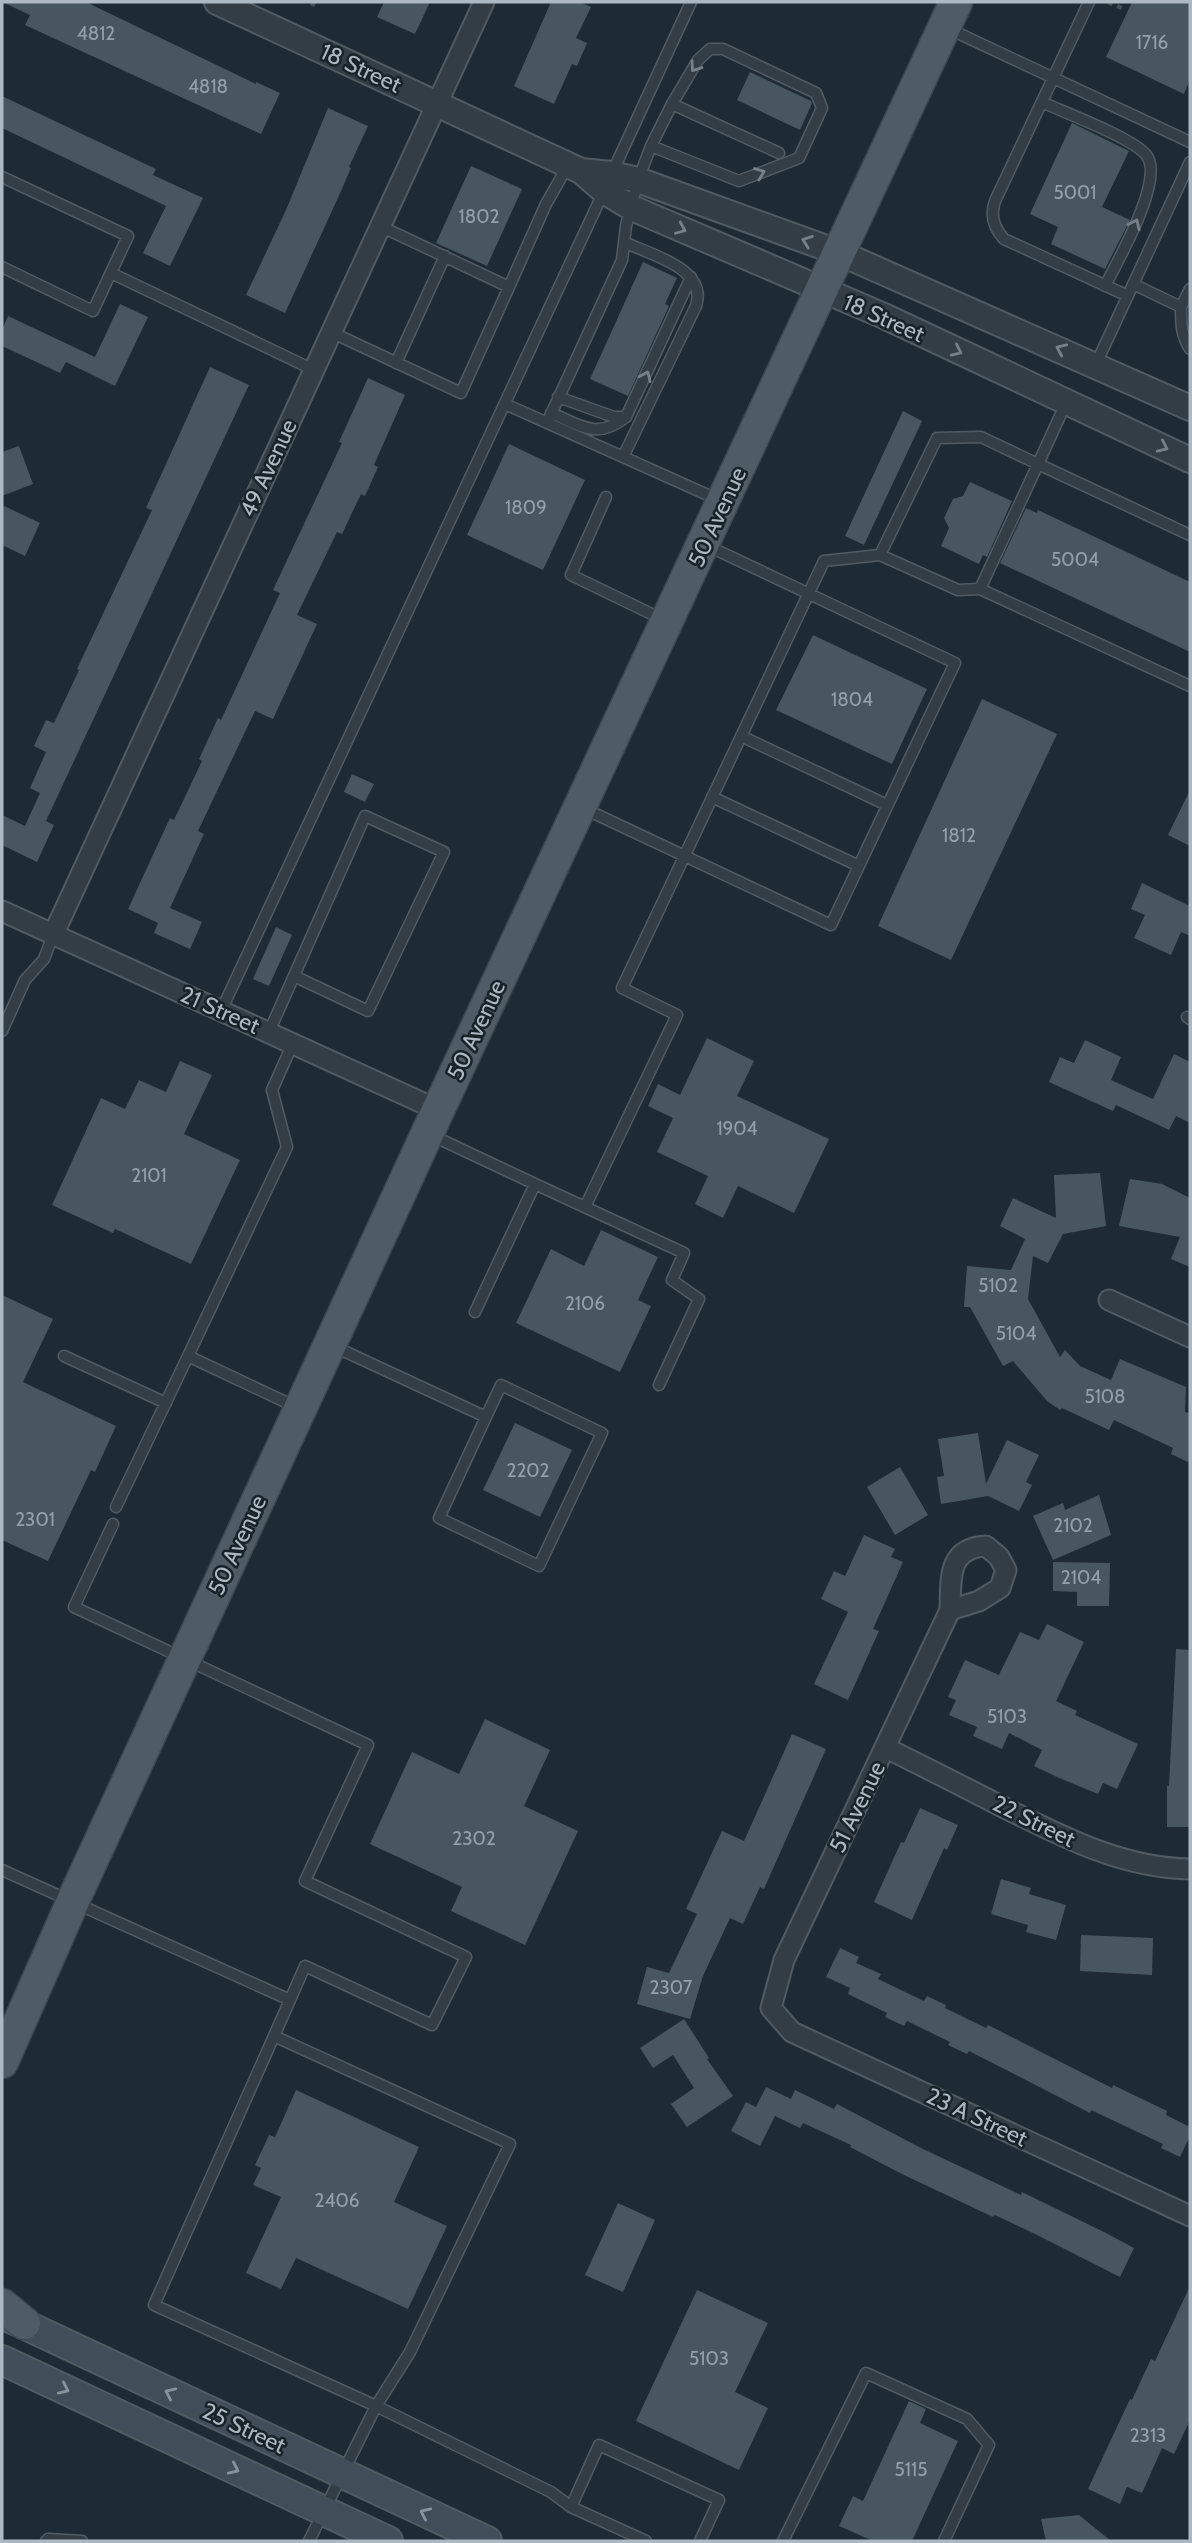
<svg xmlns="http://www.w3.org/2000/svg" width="1192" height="2543" viewBox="0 0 1192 2543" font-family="Cabin,sans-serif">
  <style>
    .building { fill: #485660 }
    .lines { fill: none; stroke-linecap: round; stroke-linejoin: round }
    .service-casing { stroke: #505b63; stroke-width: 13 }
    .minor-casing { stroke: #505b63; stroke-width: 23 }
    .tertiary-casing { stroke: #505b63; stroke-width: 28 }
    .secondary-casing { stroke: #505b63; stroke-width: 32 }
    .primary-casing { stroke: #3c464e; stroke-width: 35 }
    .path { stroke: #415454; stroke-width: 4.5; stroke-dasharray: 5 5; stroke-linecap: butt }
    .service { stroke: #333d45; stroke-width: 10 }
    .minor { stroke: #333d45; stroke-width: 19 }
    .tertiary { stroke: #333d45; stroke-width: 24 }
    .secondary { stroke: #414d58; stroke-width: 28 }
    .primary { stroke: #505c65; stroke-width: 32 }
    .oneway { stroke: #76818a }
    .oneway2 { stroke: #87939d }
    .labels { text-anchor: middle; stroke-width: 5; stroke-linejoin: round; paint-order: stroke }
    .number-label { font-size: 19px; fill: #93a0aa }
    .street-label { font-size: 23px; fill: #acb8c2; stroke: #182229 }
  </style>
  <rect width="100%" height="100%" fill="#1f2b34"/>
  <path class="building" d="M2,2h84l170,82v-2l24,11 -19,41 -236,-109 5,-10z
    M384,2h46l-15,32 -38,-17z
    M551,2h29l11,5 -15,31 11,5 -10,23 -5,-2 -18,40 -40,-18z
    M1132,2h58v77l-6,15 -78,-37z
    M750,72l61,29 1,2 -12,27 -63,-30z
    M2,96l154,73 -3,6 50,23 -33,68 -27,-13 23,-47 -164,-78z
    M328,108l40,18 -19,41 2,1 -14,32 -52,113 -39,-18 40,-85z
    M1072,123l57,28 -27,56 28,13 -25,49 -54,-25 7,-17 -28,-13z
    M471,166l51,23 -35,77 -51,-23z
    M643,262l34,16 -12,26 4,2 -41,90 -38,-17z
    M120,304l28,13 -33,69 -49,-24 -6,11 -58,-27v-16l6,-14 87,41z
    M210,367l39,18 -203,436 8,4 -17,37 -35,-17v-30l23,11 15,-33 -10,-5 16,-36 -12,-6 12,-26 8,3 25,-53 -2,-1 75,-159 -6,-2z
    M368,378l37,17 -31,70 4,2 -13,29 -4,-2 -19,40 -5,-2 -40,83 20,9 -44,95 -18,-8 -57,120 6,3 -34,74 32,14 -12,27 -36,-16 4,-10 -30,-14 42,-91 4,2 28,-59 -3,-2 19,-41 3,2 59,-127 -7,-3 69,-147 -3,-1z
    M903,411l19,10 -58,124 -19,-9z
    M509,444l76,36 -42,90 -76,-35z
    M19,446l14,38 -31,12v-44z
    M970,482l42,19 -25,56 -4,-2 -4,9 -38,-18 8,-18 -5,-10 9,-19 10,-3z
    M2,505l38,18 -15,33 -23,-11z
    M1026,508l11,5 1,-3 152,72v70l-190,-89z
    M813,635l114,54 -35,75 -116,-54z
    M982,699l75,35 -106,226 -73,-34z
    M352,774l22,10 -9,18 -21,-10z
    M1190,790v56l-22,-11z
    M1142,883l48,23v30l-9,-4 -10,23 -37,-17 11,-23 -14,-6z
    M276,927l16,8 -23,51 -16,-7z
    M707,1038l47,23 -17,35 92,43 -35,74 -56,-27 -15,32 -28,-14 13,-28 -51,-24 16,-34 -25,-12 10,-22 22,11z
    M1085,1040l36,17 -10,23 42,19 21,-45 16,8v61l-14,-7 -7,14 -53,-25 -3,6 -64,-29 11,-25 14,6z
    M180,1061l32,14 -28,59 56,26 -49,104 -76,-35 -2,4 -61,-28 49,-107 24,11 14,-29 27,12z
    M1100,1173l6,53 -43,8 -15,29 -15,-7 -5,43 32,58 5,-7 15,16 31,14 9,-21 66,28 -1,25 4,1 1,-2v52l-19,-9 2,-6 -59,-28 -5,10 -47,-22 -2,2 -13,-9 -34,-40 -10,5 -33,-59h-6l3,-41 44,4 14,-31 -25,-13 13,-28 43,20 -2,-43z
    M1130,1179l32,5 28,14v69l-19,-8 9,-22 -61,-11z
    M601,1230l57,27 -20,43 13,6 -31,66 -104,-49 35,-74 33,17z
    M2,1295l51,24 -30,63 93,44 -21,46 -4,-2 -43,91 -46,-21z
    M515,1423l57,27 -32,67 -57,-27z
    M978,1433l8,51 21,-44 32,15 -13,27 6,3 -13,26 -31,-15 -47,8 -4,-27 7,-1 -6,-37z
    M900,1467l28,48 -33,20 -28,-48z
    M1099,1495l12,40 -58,25 -20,-44 30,-13 2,7z
    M864,1535l31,14 -4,8 12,5 -30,67 6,2 -31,69 -34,-16 34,-72 -27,-13 13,-28 11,5z
    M1053,1562l57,1 -1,43h-32v-14l-24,-1z
    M1047,1624l37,18 -28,59 21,10 -2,4 63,29 -21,45 -14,-6 -5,11 -41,-17 -23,-11 8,-16 -33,-17 -7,16 -29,-13 4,-9 -28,-12 7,-15 -8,-3 17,-37 34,15 21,-43 19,8z
    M1176,1649l14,1v177h-23v-41h2z
    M485,1719l65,31 -26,56 54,25 -53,114 -74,-34 11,-24 -92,-43 42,-92 47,22z
    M792,1734l34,15 -62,140 -4,-2 -17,37 -13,-6 -27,58 -13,43 -53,-15 10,-37 22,6 28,-59 -11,-5 36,-78 22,10z
    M920,1808l38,17 -11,25 -3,-2 -32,72 -38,-18 27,-60 3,1z
    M1001,1879l30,9 -2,6 37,11 -10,35 -30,-8 2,-7 -37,-11z
    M1081,1935l72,3 -1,37 -72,-4z
    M840,1948l19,9 -3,6 25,11 -3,5 46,22 3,-5 19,9 -1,3 41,20 2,-3 124,63 1,-3 54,26 -1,4 24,12v9l-10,21 -19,-9 2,-4 -72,-34 -1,3 -121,-62 -2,3 -19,-9 2,-3 -43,-21 -3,5 -19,-9 2,-4 -39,-19 2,-6 -24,-11z
    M684,2019l25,39 -2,1 26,37 -46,31 -16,-23 23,-16 -21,-33 -20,13 -13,-20z
    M766,2087l25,12 4,-9 39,19 3,-5 86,45 98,46 1,-3 84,41 28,15 -14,29 -83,-42 -42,-20 -2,2 -91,-43 -52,-27 1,-2 -48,-22 -3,5 -25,-12 -15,30 -29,-15 15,-29 10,5z
    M296,2090l123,57 -25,55 53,24 -39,83 -112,-51 -15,31 -35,-16 35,-76 -28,-12 8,-17 -6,-3 14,-30 6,2z
    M618,2203l37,17 -32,72 -38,-17z
    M1190,2286v134l-16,34 -12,-6 -20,45 -15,-6 -7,17 -32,-15 42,-90 2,1 19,-41 4,2z
    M697,2290l71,33 -33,69 33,16 -29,62 -103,-49z
    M909,2401l17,8 -6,14 38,18 -46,100h-39l-34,-15 14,-30 10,5z
    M1079,2515l32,26h-65l-5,-22z"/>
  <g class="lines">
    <defs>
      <path id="service" d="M1089,2l-94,199c-5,14 -2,26 9,38l124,57
        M947,28l243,114
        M1042,102c23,11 92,36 105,54 17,25 -29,104 -42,130
        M672,104l107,49
        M612,173l79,-171
        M2,177l126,59 -35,75 -91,-44
        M380,226l129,61 37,-83 21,-37
        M111,273l203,97
        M1133,284l48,23 9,-18
        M1181,307c0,17 0,28 9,42
        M331,332l130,61 48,-106
        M396,363l49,-107
        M1096,364l94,-202
        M558,397l56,20h12l65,-140
        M505,404l214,96
        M551,413c31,13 46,27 75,4
        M547,423l75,-163 4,-34 12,-46 13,-34 21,-42 26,-44 12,-11h13l93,44 6,15 -23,50 -60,23 -88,-35
        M623,457l73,-151c12,-37 -44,-51 -70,-63
        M606,497l-35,78 93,45
        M880,555l57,-117 44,-1 57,27 28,-61
        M980,589l58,-125 152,71
        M741,736l146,69
        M712,797l147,69
        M585,809l246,116 113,-239 11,-23 -247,-117
        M221,1011l382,-818
        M1187,1017l3,2
        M2,1031l23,-51 19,-21 9,-24
        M269,1032l96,-216 79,36 -76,159 -74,-35
        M431,1135l104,49 -60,128
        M535,1184l149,69 -12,27 27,19 -40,86
        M585,1207l92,-192 -55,-27 202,-427 56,-6 78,35 22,-1 210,97
        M333,1346l153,71 -47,101 100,48 63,-133 -101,-48 -15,32
        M64,1356l102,47
        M188,1356l99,-209 -15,-57 21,-47
        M116,1507l72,-151 108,51
        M113,1524l-39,83 294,138 -63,136 161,76 -34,68 -127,-59 -15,34
        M2,1870l288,130 -16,36 236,108 -100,208 -34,54 -67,135
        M274,2036l-120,269 222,101 175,86 20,15 75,34
        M571,2507l28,-62 120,55 -19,41
        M46,2541l2,-2 34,2
        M783,2541l83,-168 101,46 22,26 -45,96"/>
      <path id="minor" d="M2,911l436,199
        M53,935l431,-933
        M1109,1300l81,37
        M950,1610l29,-9 21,-13 6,-18 -7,-13 -13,-11c-39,2 -35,33 -36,64l-166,350 -13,48 21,24 398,184
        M886,1748c37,18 74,37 111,56 62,31 123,64 193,65"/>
      <path id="tertiary" d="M217,2l364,169 23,20 28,17 252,108 306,144
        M581,171l30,3 27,6 202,73 350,155"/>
      <path id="secondary" d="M4,2315l483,226
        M2,2360l386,181"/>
      <path id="primary" d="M2,2062l75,-170 350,-758 529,-1132
        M2,2305l22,18"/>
    </defs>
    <use href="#service" class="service-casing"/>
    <use href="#minor" class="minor-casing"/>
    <use href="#tertiary" class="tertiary-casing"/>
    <use href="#secondary" class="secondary-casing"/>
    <use href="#primary" class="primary-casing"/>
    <path class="path" d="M1108,2l16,7
      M312,6l2,-4"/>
    <use href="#service" class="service"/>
    <use href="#minor" class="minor"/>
    <use href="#tertiary" class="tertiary"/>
    <use href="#secondary" class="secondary"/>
    <use href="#primary" class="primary"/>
  </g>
  <defs><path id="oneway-chevron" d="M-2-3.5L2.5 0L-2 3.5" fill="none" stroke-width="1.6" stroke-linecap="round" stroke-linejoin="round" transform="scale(1.75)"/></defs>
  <g class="oneway">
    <use href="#oneway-chevron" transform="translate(695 67) rotate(125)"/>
    <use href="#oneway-chevron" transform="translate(760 173) rotate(-21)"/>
    <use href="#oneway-chevron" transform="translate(1135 224) rotate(-65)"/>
    <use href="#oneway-chevron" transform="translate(681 229) rotate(23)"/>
    <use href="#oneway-chevron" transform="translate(807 241) rotate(-160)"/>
    <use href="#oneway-chevron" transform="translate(1061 349) rotate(-156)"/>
    <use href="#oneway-chevron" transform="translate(957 351) rotate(25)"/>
    <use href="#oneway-chevron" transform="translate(646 376) rotate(-66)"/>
    <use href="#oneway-chevron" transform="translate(1163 447) rotate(25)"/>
  </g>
  <g class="oneway2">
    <use href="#oneway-chevron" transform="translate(64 2389) rotate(25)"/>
    <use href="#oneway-chevron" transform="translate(170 2393) rotate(-155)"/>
    <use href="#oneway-chevron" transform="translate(234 2469) rotate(25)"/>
    <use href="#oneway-chevron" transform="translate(425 2513) rotate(-155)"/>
  </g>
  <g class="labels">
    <g class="number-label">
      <text x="96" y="40">4812</text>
      <text x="1152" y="49">1716</text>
      <text x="208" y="93">4818</text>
      <text x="1075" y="199">5001</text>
      <text x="479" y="223">1802</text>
      <text x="526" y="514">1809</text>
      <text x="1075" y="566">5004</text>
      <text x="852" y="706">1804</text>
      <text x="959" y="842">1812</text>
      <text x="737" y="1135">1904</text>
      <text x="149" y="1182">2101</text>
      <text x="998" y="1292">5102</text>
      <text x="585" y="1310">2106</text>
      <text x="1016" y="1340">5104</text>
      <text x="1105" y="1403">5108</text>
      <text x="528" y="1477">2202</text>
      <text x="35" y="1526">2301</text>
      <text x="1073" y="1532">2102</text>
      <text x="1081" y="1584">2104</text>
      <text x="1007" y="1723">5103</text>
      <text x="474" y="1845">2302</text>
      <text x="671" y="1994">2307</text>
      <text x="337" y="2207">2406</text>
      <text x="709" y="2365">5103</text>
      <text x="1148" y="2442">2313</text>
      <text x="911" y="2476">5115</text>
    </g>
    <g class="street-label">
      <text transform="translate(361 68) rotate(25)" y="8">18 Street</text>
      <text transform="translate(884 318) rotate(24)" y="8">18 Street</text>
      <text transform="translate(268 468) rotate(-65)" y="8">49 Avenue</text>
      <text transform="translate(717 517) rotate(-65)" y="8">50 Avenue</text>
      <text transform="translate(220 1010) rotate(24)" y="8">21 Street</text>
      <text transform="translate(476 1030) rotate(-65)" y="8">50 Avenue</text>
      <text transform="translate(237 1545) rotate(-65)" y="8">50 Avenue</text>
      <text transform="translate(857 1807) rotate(-64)" y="8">51 Avenue</text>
      <text transform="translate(1034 1821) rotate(26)" y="8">22 Street</text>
      <text transform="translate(977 2117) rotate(25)" y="8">23 A Street</text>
      <text transform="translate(244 2428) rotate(25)" y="8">25 Street</text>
    </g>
  </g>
  <rect width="1192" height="2543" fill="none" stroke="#acb8c2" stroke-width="7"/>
</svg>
